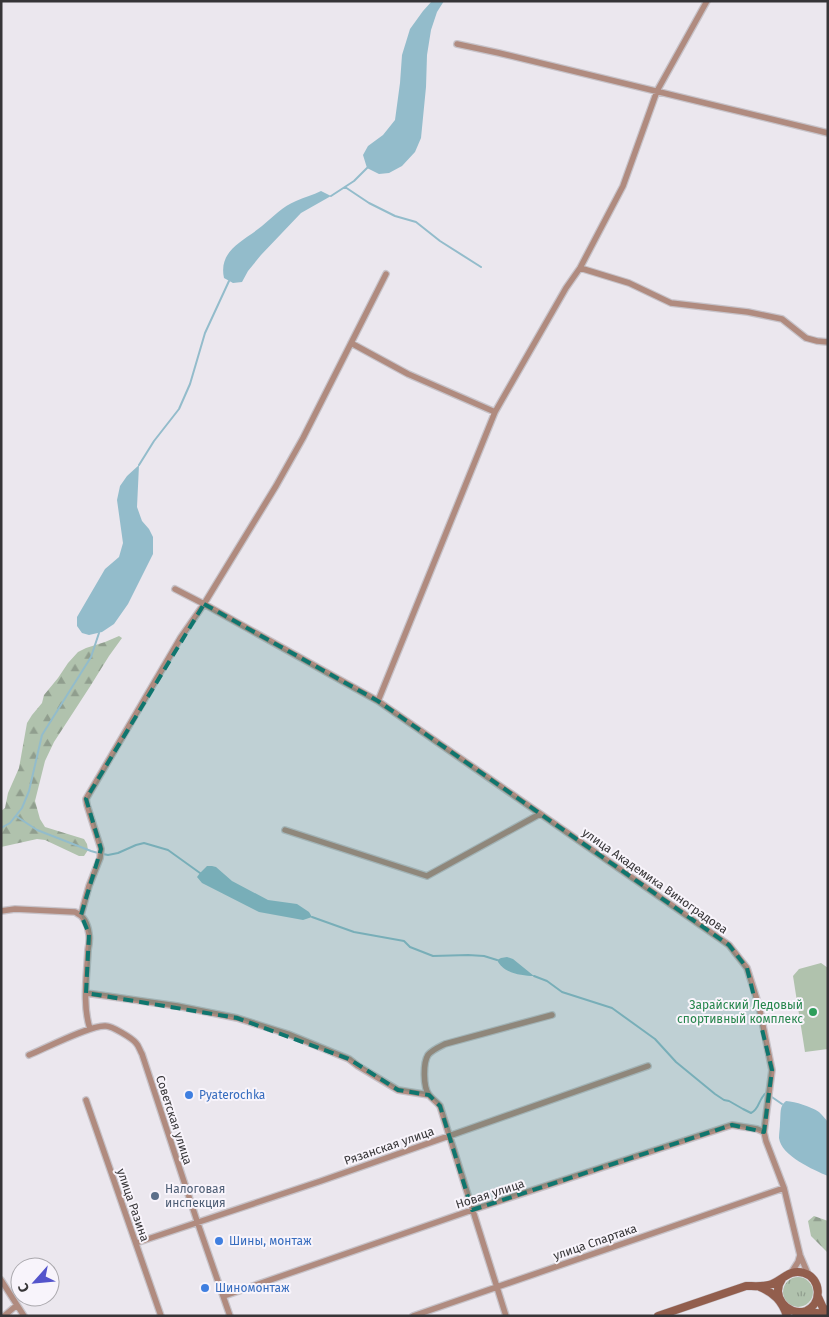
<svg xmlns="http://www.w3.org/2000/svg" width="829" height="1317" viewBox="0 0 829 1317" font-family="'Fira Sans',sans-serif">
  <style>
    .grass { fill: url(#grass-tufts) }
    .forest { fill: url(#forest-firs) }
    .garden { fill: #b0c2ad }
    .water { fill: #93bccb }
    .lines { fill: none; stroke-linecap: round; stroke-linejoin: round }
    .stream { stroke: #93bccb; stroke-width: 2 }
    .street-casing { stroke: #c7c3c9; stroke-width: 8 }
    .secondary-casing { stroke: #c7c3c9; stroke-width: 9 }
    .street { stroke: #b08b7f; stroke-width: 5.5 }
    .secondary { stroke: #925e4d; stroke-width: 8 }
    .marked { fill: #0f766e; fill-opacity: 0.2; stroke: #0f766e; stroke-width: 4; stroke-dasharray: 10 6; stroke-linejoin: round }
    .leisure-dot { fill: #2e9e5b; stroke: #f8f4fb; stroke-width: 2 }
    .shop-dot { fill: #3f7fe0; stroke: #f8f4fb; stroke-width: 2 }
    .service-dot { fill: #5c6f8a; stroke: #f8f4fb; stroke-width: 2 }
    .labels { text-anchor: middle; stroke-width: 4; stroke-linejoin: round; paint-order: stroke }
    .street-label { font-size: 12px; fill: #363537; stroke: #f8f4fb }
    .leisure-label { font-size: 12px; fill: #27864d; stroke: #f8f4fb; text-anchor: end }
    .shop-label { font-size: 12px; fill: #366cbe; stroke: #f8f4fb; text-anchor: start }
    .service-label { font-size: 12px; fill: #4e5e75; stroke: #f8f4fb; text-anchor: start }
  </style>
  <defs>
    <pattern id="grass-tufts" width="24" height="20" patternUnits="userSpaceOnUse" patternTransform="scale(1.25)"><rect width="24" height="20" fill="#b0c2ad"/><path d="M3 7l-1-3M5 7V3M7 7l1-3M15 17l-1-3M17 17v-4M19 17l1-3" fill="none" stroke="#909e8e"/></pattern>
    <pattern id="forest-firs" width="22" height="20" patternUnits="userSpaceOnUse" patternTransform="scale(1.25)"><rect width="22" height="20" fill="#b0c2ad"/><path d="M5 1l3.5 6h-7zM16 11l3.5 6h-7z" fill="#909e8e"/></pattern>
  </defs>
  <rect width="100%" height="100%" fill="#ebe7ee"/>
  <path class="grass" d="M783 1292a15 15 0 1 1 30 0a15 15 0 1 1-30 0Z"/>
  <path class="forest" d="M119,636l3,2 -13,18 -18,29 -37,57 -9,19 -10,40 5,18 5,8 39,12 3,5 1,6 -4,6h-5l-34,-16 -8,-1 -36,8v-36l4,-3 3,-15 11,-25 8,-45 5,-8 10,-12 2,-8 14,-17 10,-15 10,-11 8,-4 19,-6z
    M814,1216l14,5v32l-17,-17 -3,-15z"/>
  <path class="garden" d="M821,963l7,5v81l-23,3 -12,-76 6,-7z"/>
  <path class="water" d="M432,1h12l-7,11 -6,18 -4,25 -1,32 -5,51 -6,14 -13,14 -13,7 -10,1 -12,-6 -4,-13 5,-9 15,-11 12,-15 5,-37 2,-28 8,-26 13,-18z
    M321,191l10,5 -30,17 -40,42 -13,16 -6,11 -9,1 -9,-5c-6,-28 20,-37 38,-52 11,-9 21,-20 34,-25 9,-4 17,-6 25,-10z
    M139,465l-2,42 5,14 7,8 4,8v17l-25,50 -14,20 -12,8 -13,3 -7,-2 -5,-7v-9l28,-48 14,-12 4,-14 -6,-43 3,-14 7,-10z
    M207,866h5l4,1 16,14 36,19 29,4 12,8 3,5 -9,3 -44,-8 -57,-29 -5,-6 3,-4z
    M507,957l6,2 21,17c-13,0 -31,-3 -37,-16l4,-2z
    M786,1101c10,1 24,5 33,11 3,3 6,6 9,10v54c-14,-6 -47,-20 -49,-38 0,-5 1,-10 1,-15 1,-9 -1,-17 6,-22z"/>
  <g class="lines">
    <path class="stream" d="M345,187l24,16 26,13 21,6 24,19 41,26
      M331,196l23,-15 13,-13
      M139,465l15,-24 25,-32 11,-25 15,-51 24,-52
      M16,816l21,14 54,21 7,2
      M1,828l9,-5 12,-15 7,-17 13,-56 49,-78 8,-24
      M103,854l5,1 10,-2 18,-8 8,-2 24,7 32,23
      M312,917l42,15 50,9 6,6 23,9 35,-1 16,1 13,4
      M534,976l13,5 15,11 50,16 43,31 21,23 39,32 9,6 5,1 14,8 8,4c9,-4 7,-14 15,-20l16,11"/>
    <defs>
      <path id="street" d="M457,44l42,9 329,80
        M580,268l49,15 42,20 77,9 34,7 24,19 11,3 11,1
        M351,343l57,31 87,38
        M175,589l29,15 174,97 351,244 18,23 12,38 13,64 -8,62 2,9 18,47 16,67 8,19
        M378,701l117,-289 71,-124 14,-20 43,-82 34,-95 50,-90
        M285,830l142,46 113,-62
        M1,911l14,-2 60,3c9,4 13,13 14,22 1,5 0,11 -1,16 -1,25 -6,54 2,79
        M81,915l8,-29 11,-28 1,-9 -14,-44 -1,-6 95,-162 23,-33 72,-118 27,-48 83,-164
        M86,993l91,13 60,12 51,16 61,25 9,7 40,24 31,5
        M29,1055c15,-6 63,-31 77,-29 6,0 26,12 30,17 3,3 4,8 6,11l55,167 33,95
        M86,1100l75,216
        M136,1243l185,-62 327,-115
        M791,1273l7,-11 2,-7
        M1,1280l23,36
        M224,1296l248,-86 260,-85 25,4 7,3
        M4,1316l13,-11
        M413,1316l371,-128
        M506,1316l-66,-210c-3,-4 -8,-7 -11,-11 -6,-8 -6,-32 -1,-40 4,-5 11,-8 17,-11l107,-29"/>
      <path id="secondary" d="M760,1287c14,6 22,14 27,29
        M818,1297l5,11 5,3
        M805,1312l23,2
        M658,1316l88,-30c7,0 15,1 23,-1 12,-3 20,-17 35,-12 17,5 19,30 2,38 -19,6 -36,-16 -24,-32"/>
    </defs>
    <use href="#street" class="street-casing"/>
    <use href="#secondary" class="secondary-casing"/>
    <use href="#street" class="street"/>
    <use href="#secondary" class="secondary"/>
  </g>
  <path class="marked" d="M204,604l174,97 351,244 18,23 25,102 -8,62 -32,-7 -260,85 -32,-104 -11,-11 -31,-5 -49,-31 -112,-41 -151,-25 3,-59 -8,-19 20,-66 -15,-50z"/>
  <circle class="leisure-dot" cx="813" cy="1012" r="5"/>
  <g class="shop-dot">
    <circle cx="189" cy="1095" r="5"/>
    <circle cx="219" cy="1241" r="5"/>
    <circle cx="205" cy="1288" r="5"/>
  </g>
  <circle class="service-dot" cx="155" cy="1196" r="5"/>
  <g class="labels">
    <g class="street-label">
      <text transform="translate(655 881) rotate(35)" y="4">улица Академика Виноградова</text>
      <text transform="translate(174 1120) rotate(72)" y="4">Советская улица</text>
      <text transform="translate(389 1146) rotate(-19)" y="4">Рязанская улица</text>
      <text transform="translate(490 1194) rotate(-18)" y="4">Новая улица</text>
      <text transform="translate(133 1205) rotate(71)" y="4">улица Разина</text>
      <text transform="translate(595 1242) rotate(-19)" y="4">улица Спартака</text>
    </g>
    <g class="leisure-label">
      <text x="803" y="1009">Зарайский Ледовый<tspan x="803" dy="14">спортивный комплекс</tspan></text>
    </g>
    <g class="shop-label">
      <text x="199" y="1099">Pyaterochka</text>
      <text x="229" y="1245">Шины, монтаж</text>
      <text x="215" y="1292">Шиномонтаж</text>
    </g>
    <g class="service-label">
      <text x="165" y="1193">Налоговая<tspan x="165" dy="14">инспекция</tspan></text>
    </g>
  </g>
  <rect width="829" height="1317" fill="none" stroke="#363537" stroke-width="5"/>
  <g transform="translate(35 1282) rotate(243)"><circle r="24" fill="#f8f4fb" stroke="#aaa8ad"/>
  <path d="M0-4L9 19L0 12L-9 19Z" fill="#5454cb"/>
  <text y="-8" font-size="14" font-weight="bold" text-anchor="middle" fill="#363537">С</text>
  </g>
</svg>
